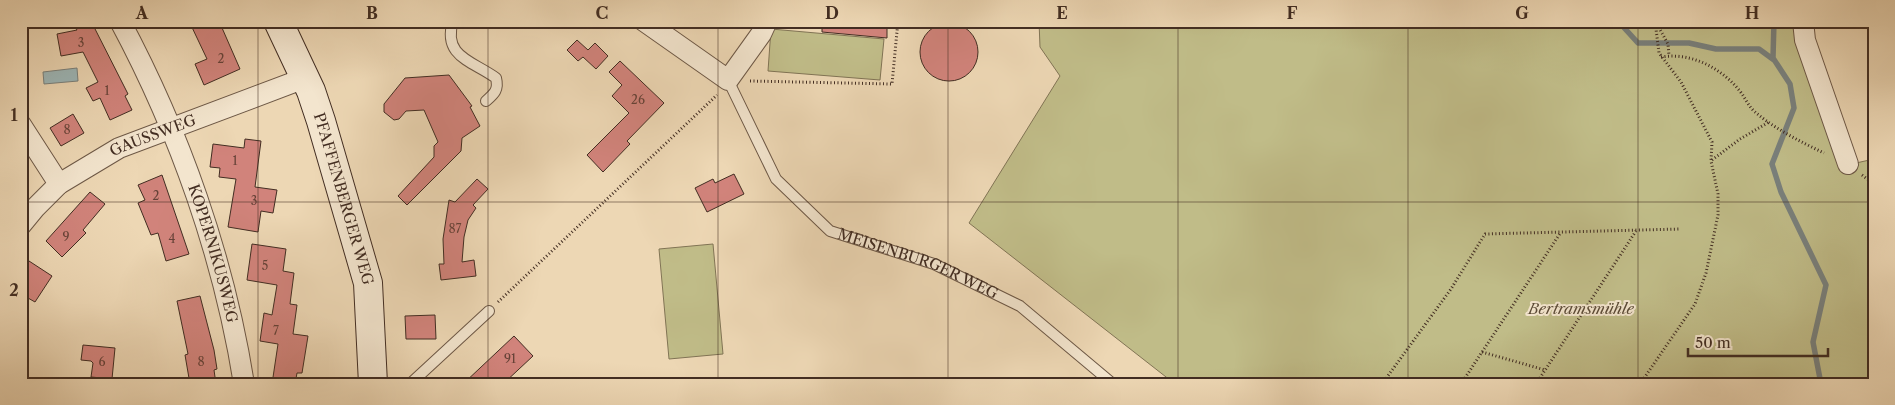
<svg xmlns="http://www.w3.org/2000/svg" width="1895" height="405" viewBox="0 0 1895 405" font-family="'Libre Caslon Text',serif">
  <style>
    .green { fill: #c0bc88; stroke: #817455 }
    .water { fill: #9db7b8; stroke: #79807c }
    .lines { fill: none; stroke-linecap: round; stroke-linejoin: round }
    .stream { stroke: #79807c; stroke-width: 5.5 }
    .building { fill: #d1837b; stroke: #422d22 }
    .lane-casing { stroke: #6d5846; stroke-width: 12 }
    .street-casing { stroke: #6d5846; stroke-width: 22 }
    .secondary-casing { stroke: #422d22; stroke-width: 30 }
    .path { stroke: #422d22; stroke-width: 3; stroke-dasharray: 1 2.5; stroke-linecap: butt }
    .lane { stroke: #f3e5ce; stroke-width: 10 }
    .street { stroke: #f3e5ce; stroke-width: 20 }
    .secondary { stroke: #f3e5ce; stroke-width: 28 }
    .grid { fill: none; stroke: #422d22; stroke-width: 1; stroke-opacity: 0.55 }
    .labels { text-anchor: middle; stroke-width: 4; stroke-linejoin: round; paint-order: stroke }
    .number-label { font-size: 12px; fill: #664238 }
    .street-label { font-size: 15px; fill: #422d22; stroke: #f3e5ce }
    .park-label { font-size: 15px; font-style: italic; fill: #5b4a36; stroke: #f3e5ce }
    .neatline { fill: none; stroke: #422d22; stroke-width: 2 }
    .grid-label { font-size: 16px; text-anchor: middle; font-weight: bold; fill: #422d22 }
  </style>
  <rect width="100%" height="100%" fill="#edd7b4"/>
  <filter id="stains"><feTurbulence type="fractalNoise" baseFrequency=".004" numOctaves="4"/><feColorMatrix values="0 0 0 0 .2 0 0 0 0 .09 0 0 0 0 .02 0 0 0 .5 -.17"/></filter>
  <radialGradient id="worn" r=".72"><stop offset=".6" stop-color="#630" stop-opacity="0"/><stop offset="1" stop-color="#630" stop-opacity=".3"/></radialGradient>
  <path class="green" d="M1039,21h758l59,142 18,-4v225h-699l-206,-161 91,-147 -20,-29z
    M771,29l113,10 -4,41 -112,-9z
    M713,244l10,110 -54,5 -10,-110z"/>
  <path class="water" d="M77,68l1,13 -34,3 -1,-12z"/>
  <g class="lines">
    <path class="stream" d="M1618,21l20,22h51l27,6h43l15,11
      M1774,21l-1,37 17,26 4,24 -22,56 9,28 45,93 -13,57 8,42"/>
  </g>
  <path class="building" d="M72,21h19l37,73 -3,2 7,14 -22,10 -10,-22 -7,3 -7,-13 12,-6 -15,-30 -22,4 -4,-22 20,-4z
    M189,21h30l21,48 -36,16 -9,-21 12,-5z
    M822,21l65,1v16l-65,-6z
    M920 52a29 29 0 1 1 58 0a29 29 0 1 1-58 0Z
    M577,40l11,10 7,-7 13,13 -12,13 -13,-12 -5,4 -11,-11z
    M620,61l44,42 -37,38 3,3 -27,28 -16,-17 42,-42 -17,-17 10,-11 -13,-13z
    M449,75l23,31 -2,1 10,19 -18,12 -1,13 -54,54 -9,-9 36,-39v-11l4,-4 -14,-32 -18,1 -7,8 -5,1 -10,-8v-8l21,-26z
    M73,114l11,19 -23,13 -11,-18z
    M245,139l16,2 -6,46 22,3 -4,23 -12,-2 -3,21 -30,-5 8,-48 -17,-2 1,-9 -10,-1 3,-23 31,4z
    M734,174l10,20 -37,18 -12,-24 18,-9 2,4z
    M162,175l27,79 -23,7 -8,-28 -7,2 -13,-32 7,-3 -7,-15z
    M477,179l11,10 -15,16 3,3 -8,12 -4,17 -2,25 12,-2 2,16 -35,4 -2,-16h5l-1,-25 6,-39 6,2z
    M90,192l15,12 -22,26 3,3 -24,24 -16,-16z
    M252,244l34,5 -3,22 11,2 -4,31 7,1 -4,29 15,2 -6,37h-5l-2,11h-23l6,-40 -18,-3 4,-28 8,2 5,-30 -30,-5z
    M29,261l23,15 -17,26 -14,-8v-21z
    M200,296l14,54 3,19 -3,1 2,14h-26l-5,-29 3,-1 -11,-53z
    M435,315l1,24h-30l-1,-23z
    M514,336l19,20 -30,28h-40z
    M83,345l32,3 -3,31 -21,-2 2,-14 -2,-2 -10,-1z"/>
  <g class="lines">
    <defs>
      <g id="lane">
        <path d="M453,21c-11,36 20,40 43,57 3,12 -2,16 -10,23"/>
        <path id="s1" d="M728,80l48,99 54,52 104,33 86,42 93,78"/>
        <path d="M410,384l79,-73"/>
      </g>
      <g id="street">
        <path id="s2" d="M120,21c60,112 104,237 124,363"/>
        <path d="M644,21l84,59 33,-46 6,-13"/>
        <path d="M1803,21l2,19 43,124"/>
        <path d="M21,125l38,59"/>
        <path id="s3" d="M21,225l14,-17 24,-24 60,-36 186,-70"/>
      </g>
      <g id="secondary">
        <path id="s4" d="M278,21l33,70 10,30 47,162 5,101"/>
      </g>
    </defs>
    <use href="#lane" class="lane-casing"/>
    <use href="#street" class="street-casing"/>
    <use href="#secondary" class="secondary-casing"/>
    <path class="path" d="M1657,24l11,20 1,12
      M1661,57c30,-5 60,11 78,33 6,7 9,16 16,22 20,17 46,30 69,41
      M750,81l142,3 6,-63
      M1712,160l28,-21 29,-17
      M1862,175l12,9
      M498,302l219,-207
      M1482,352l63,18
      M1382,384l69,-95 34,-55 195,-5
      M1461,384l100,-152
      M1536,384l100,-153
      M1640,384l55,-80 11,-31 12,-58v-21l-7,-33 1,-19 -31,-60 -22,-29 -4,-32"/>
    <use href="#lane" class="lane"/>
    <use href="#street" class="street"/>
    <use href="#secondary" class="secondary"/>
  </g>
  <path class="grid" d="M258,21v363M488,21v363M718,21v363M948,21v363M1178,21v363M1408,21v363M1638,21v363M21,202h1853"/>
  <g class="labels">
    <g class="number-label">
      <text x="81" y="47">3</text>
      <text x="221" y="63">2</text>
      <text x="107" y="95">1</text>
      <text x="638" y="104">26</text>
      <text x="67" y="134">8</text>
      <text x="235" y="165">1</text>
      <text x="156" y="200">2</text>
      <text x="254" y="205">3</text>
      <text x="455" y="233">87</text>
      <text x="66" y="241">9</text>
      <text x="172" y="243">4</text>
      <text x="265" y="270">5</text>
      <text x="276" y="335">7</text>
      <text x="510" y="363">91</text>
      <text x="102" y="366">6</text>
      <text x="201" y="366">8</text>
    </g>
    <g class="street-label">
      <text dy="5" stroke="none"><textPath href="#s3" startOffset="162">GAUSSWEG</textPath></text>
      <text dy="5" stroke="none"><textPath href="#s4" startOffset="190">PFAFFENBERGER WEG</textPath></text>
      <text dy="5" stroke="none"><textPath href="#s2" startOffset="251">KOPERNIKUSWEG</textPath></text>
      <text dy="5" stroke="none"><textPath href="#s1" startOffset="279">MEISENBURGER WEG</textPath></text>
    </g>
    <g class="park-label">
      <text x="1581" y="314">Bertramsmühle</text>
    </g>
  </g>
  <rect width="1895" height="405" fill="none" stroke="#edd7b4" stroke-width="55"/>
  <path d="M1688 348v8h140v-8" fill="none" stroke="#422d22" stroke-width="2.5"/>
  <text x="1695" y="348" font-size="15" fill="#422d22" stroke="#f3e5ce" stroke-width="4" paint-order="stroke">50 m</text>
  <rect x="28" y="28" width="1840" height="350" class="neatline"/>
  <g class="grid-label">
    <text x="142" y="19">A</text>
    <text x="372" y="19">B</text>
    <text x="602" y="19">C</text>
    <text x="832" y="19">D</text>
    <text x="1062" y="19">E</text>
    <text x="1292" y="19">F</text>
    <text x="1522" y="19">G</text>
    <text x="1752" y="19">H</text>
    <text x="14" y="121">1</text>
    <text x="14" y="296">2</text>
  </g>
  <rect width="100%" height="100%" filter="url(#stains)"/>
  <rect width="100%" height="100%" fill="url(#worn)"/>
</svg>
